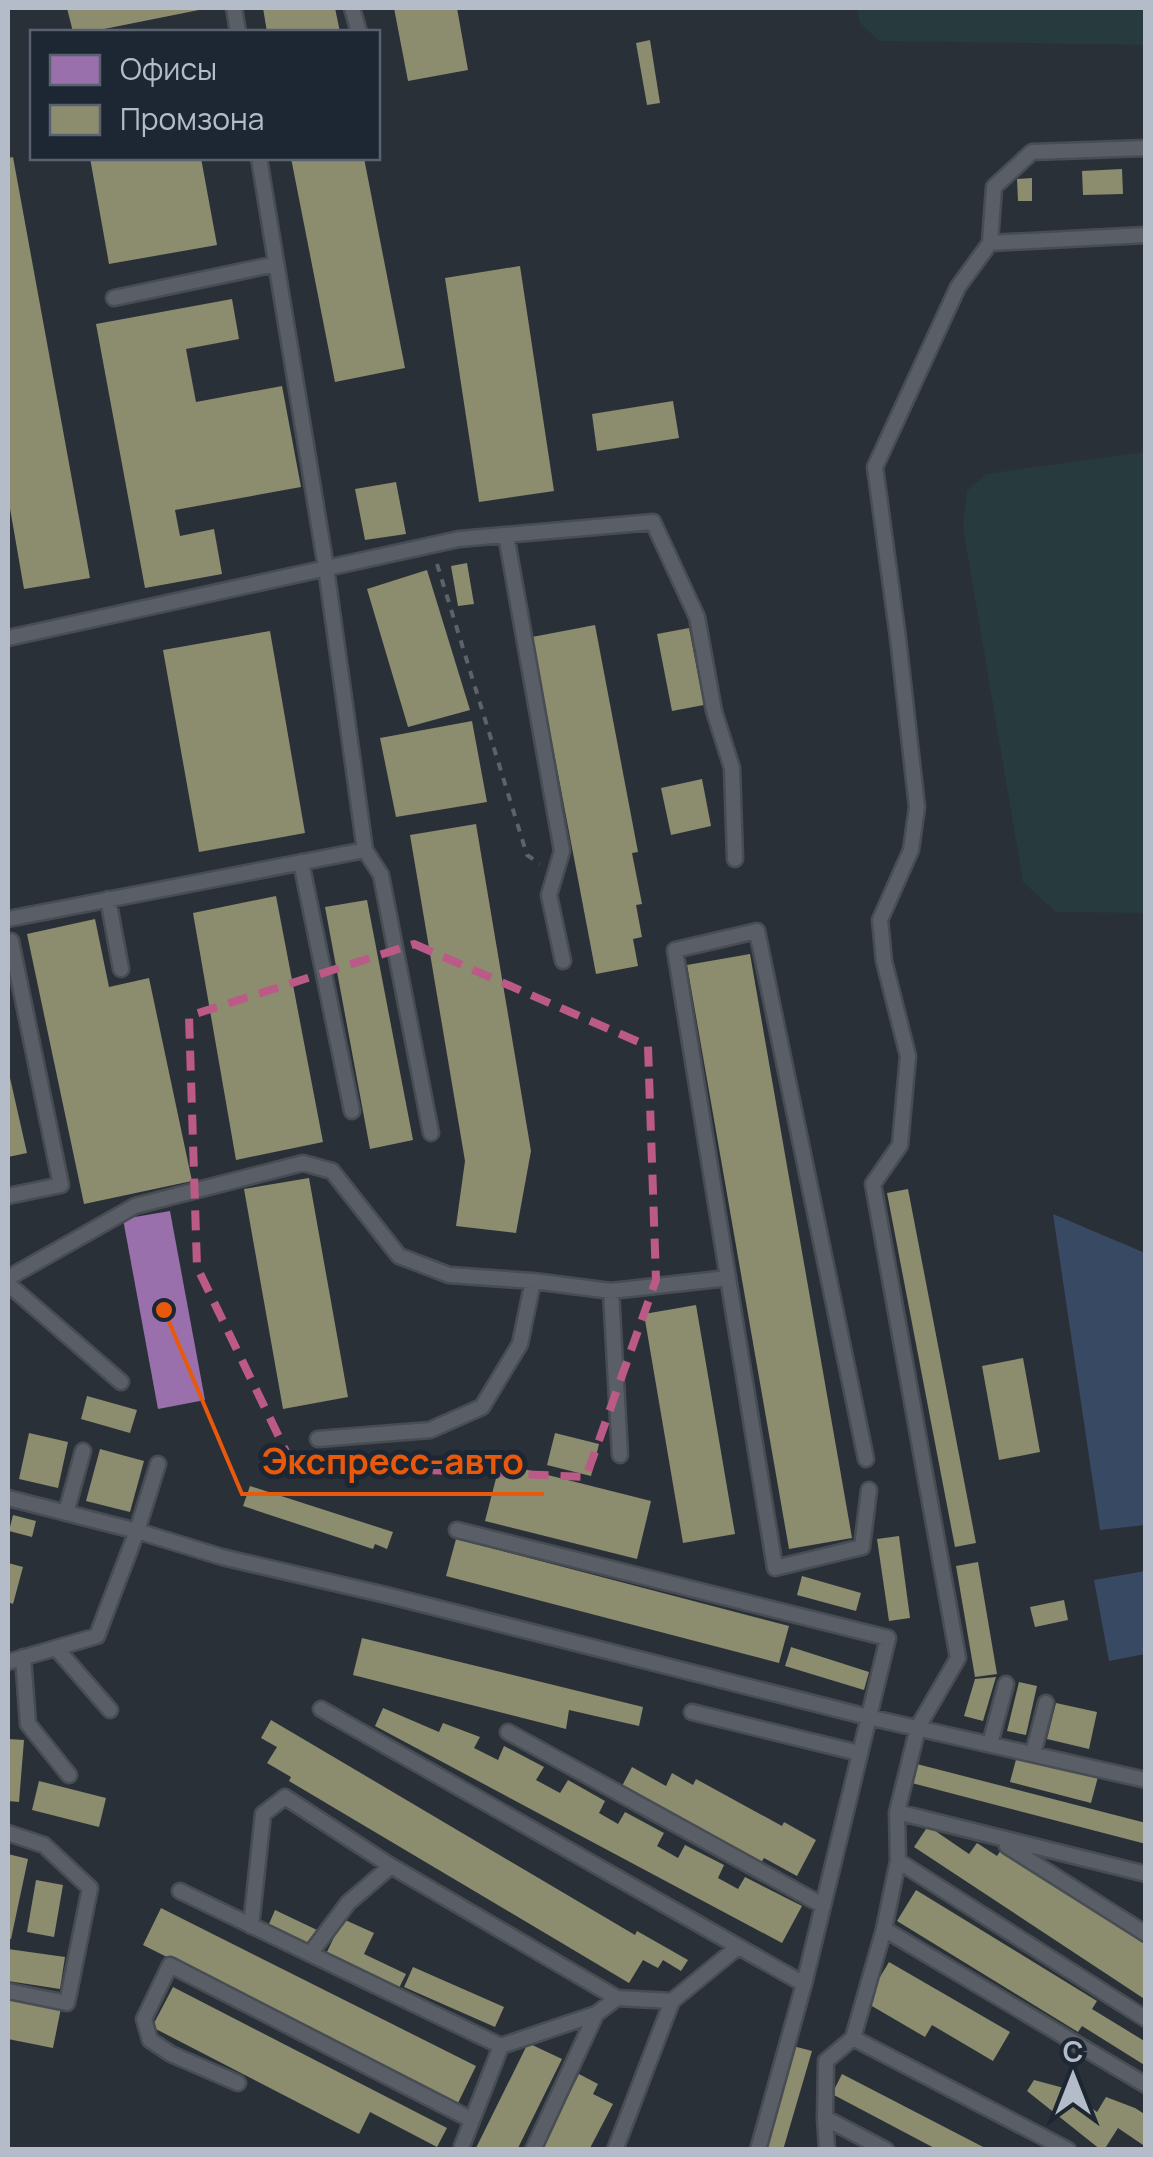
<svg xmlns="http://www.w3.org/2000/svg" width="1153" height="2157" viewBox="0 0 1153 2157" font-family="Manrope,sans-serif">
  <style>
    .green { fill: #273a3e }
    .water { fill: #384963 }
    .offices { fill: #9970ab }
    .industry { fill: #8c8c6e }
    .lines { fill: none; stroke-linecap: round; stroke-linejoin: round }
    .lane-casing { stroke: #484c53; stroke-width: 19 }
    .path { stroke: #5d636a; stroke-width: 4; stroke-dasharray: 8 8; stroke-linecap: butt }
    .lane { stroke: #5a5e66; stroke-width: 14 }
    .marked { fill: none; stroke: #bc5a87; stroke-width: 8; stroke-dasharray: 20 12; stroke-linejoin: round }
    .leader { fill: none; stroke: #e8590c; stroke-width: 4 }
    .callout-dot { fill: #e8590c; stroke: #1d2633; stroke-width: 4 }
    .callout-label { font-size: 35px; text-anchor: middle; font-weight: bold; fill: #e8590c; stroke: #1d2633; stroke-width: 10; stroke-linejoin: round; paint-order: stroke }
  </style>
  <rect width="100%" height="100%" fill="#2a3038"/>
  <path class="green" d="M857,8h288v37l-266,-4 -19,-18z
    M1145,452v461l-89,-1 -33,-30 -60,-356 4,-35 19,-17z"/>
  <path class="water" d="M1053,1214l92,39v272l-45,5z
    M1145,1571v83l-36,7 -15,-81z"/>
  <path class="offices" d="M170,1211l35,189 -47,9 -35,-190z"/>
  <path class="industry" d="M67,8h137v1l-115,23h-16z
    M263,8h72l5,24h-73z
    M394,8h63l11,62 -60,11z
    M650,40l10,63 -13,2 -11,-62z
    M13,157l77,421 -66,11 -16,-92v-339z
    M90,158h111l16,87 -108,19z
    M291,158h73l41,210 -70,14z
    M1122,169l1,25 -40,1 -1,-24z
    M1032,178v23h-14l-1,-22z
    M520,266l34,225 -75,11 -34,-224z
    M232,299l7,40 -53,10 10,53 86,-16 19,101 -126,23 5,26 34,-7 8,45 -77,14 -49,-264z
    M673,401l6,37 -82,13 -5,-37z
    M396,482l10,52 -41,6 -10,-51z
    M467,563l7,41 -16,2 -7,-40z
    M427,570l43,140 -62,17 -41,-138z
    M595,625l43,227 -6,1 10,51 -6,1 6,32 -9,2 5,27 -42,8 -64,-337z
    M689,628l15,77 -32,6 -15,-77z
    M270,631l35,202 -106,19 -36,-202z
    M472,721l15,81 -91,15 -16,-79z
    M702,779l9,47 -40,9 -10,-47z
    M476,824l55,327 -15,82 -60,-7 9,-65 -55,-326z
    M276,896l47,246 -87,18 -43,-247z
    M367,900l46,240 -43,9 -45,-242z
    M95,919l14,68 40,-9 43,203 -108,23 -57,-270z
    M750,954l102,584 -63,11 -102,-584z
    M8,1069l19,84 -19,4z
    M309,1178l39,219 -65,12 -39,-220z
    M908,1189l68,354 -21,4 -68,-354z
    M696,1305l39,229 -52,9 -39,-229z
    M1023,1358l17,94 -41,8 -17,-94z
    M87,1396l50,14 -7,23 -49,-14z
    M29,1433l39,9 -10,46 -39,-9z
    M555,1433l44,11 -8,32 -44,-11z
    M100,1449l44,12 -14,51 -44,-11z
    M500,1463l151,38 -14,58 -152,-38z
    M250,1486l143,46 -6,17 -12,-5 -2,5 -130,-43z
    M13,1515l23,6 -4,16 -23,-6z
    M899,1536l11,82 -21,3 -12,-82z
    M456,1539l333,87 -10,37 -333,-87z
    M978,1562l19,112 -22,3 -19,-111z
    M8,1563l15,4 -10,37 -5,-2z
    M802,1576l59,17 -5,18 -59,-16z
    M1064,1600l4,20 -33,7 -5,-20z
    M362,1638l281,69 -4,19 -70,-16 -3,19 -213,-54z
    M791,1647l78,25 -5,18 -79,-24z
    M996,1677l-13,44 -19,-5 11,-37z
    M1019,1682l18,4 -11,49 -19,-4z
    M1056,1703l41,9 -8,37 -42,-10z
    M383,1708l56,24 4,-9 37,14 -6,11 24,12 6,-14 40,21 -8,13 24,13 8,-13 37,21 -6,12 19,11 7,-12 39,21 -7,13 21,12 7,-13 39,20 -6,13 20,11 7,-12 57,29 -20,37 -407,-217z
    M271,1720l364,215 2,-4 51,29 -7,11 -18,-11 -5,8 -15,-8 -14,23 -340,-202 2,-4 -24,-14 10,-16 -16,-9z
    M8,1739l16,1 -5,62 -11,-1z
    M1018,1752l81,21 -8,30 -81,-21z
    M913,1763l233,60v21l-238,-62z
    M632,1767l34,19 6,-13 21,12 3,-6 86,47 2,-4 32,18 -19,36 -33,-18 -3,5 -139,-77z
    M39,1781l67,17 -7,29 -67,-17z
    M928,1826l41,28 8,-11 20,13 4,-6 145,95v55l-232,-153z
    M8,1854l20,5 -17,80h-3z
    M36,1880l27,5 -9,52 -27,-5z
    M916,1890l181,111 -5,8 54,33v24l-64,-40 -4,6 -181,-111z
    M161,1908l315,158 -18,37 -315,-158z
    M275,1910l42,20 -7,14 -41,-20z
    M343,1919l31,14 -10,21 42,20 -9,18 -73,-34z
    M8,1949l57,8 -5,32 -52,-8z
    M889,1962l121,70 -17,29 -61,-36 -7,12 -60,-35z
    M413,1967l91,40 -9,20 -91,-40z
    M173,1987l274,141 -10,19 -67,-35 -11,22 -207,-107z
    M8,1997l53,11 -8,40 -45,-9z
    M528,2043l34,16 -45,91h-42z
    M793,2046l19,5 -29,99h-20z
    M579,2074l19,10 -5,10 20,10 -24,46h-48z
    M842,2074l147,76h-51l-106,-56z
    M1034,2080l30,8 33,24 9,-15 29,11 11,7v32l-28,-19 -14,22h-3l-74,-59z"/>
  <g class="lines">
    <defs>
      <path id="lane" d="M234,8l4,24
        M352,8l7,24
        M259,158l67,410 39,282 16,25 50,258
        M990,243l4,-56 38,-35 114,-4
        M114,298l162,-34
        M506,535l56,316 -13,44 14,66
        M8,638l451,-99 194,-17 44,95 17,94 18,57 3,91
        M301,862l51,249
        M108,899l13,70
        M8,919l357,-69
        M8,1196l53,-11 -50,-244
        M8,1278l127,-72 168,-43 29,8 67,85 50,19 84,6 78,10 117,-13
        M8,1284l113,98
        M611,1291l9,164
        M318,1439l112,-9 52,-23 38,-63 13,-63
        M866,1459l-109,-528 -82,19 100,618 87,-21 7,-57
        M8,1498l129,33 85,26 164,38 482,122 278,63
        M66,1513l17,-62
        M56,1648l54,62
        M23,1657l5,67 41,51
        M8,1662l89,-26 40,-105 21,-67
        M321,1709l483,275 84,-346 -431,-108
        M692,1712l167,41
        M508,1732l314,173
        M990,1744l16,-60
        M1033,1754l13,-51
        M897,1812l249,62
        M8,1833l36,12 46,43 -23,115 -59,-12
        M1007,1846l139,88
        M898,1861l248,158
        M180,1891l321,155 95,-32 21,-16 55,3
        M251,1926l12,-112 22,-17 106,69 226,132
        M884,1929l262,156
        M310,1954l38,-51 43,-37
        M853,2038l215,112
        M238,2083l-67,-29 -21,-14 -6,-21 26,-54 302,155
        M825,2118l61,32
        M462,2146l39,-100
        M533,2150l63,-136
        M615,2150l57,-149 66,-54
        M758,2150l46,-166
        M827,2150l-2,-32 1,-57 27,-23 31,-109 14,-68 -1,-49 21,-85 40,-69 -85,-474 27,-39 8,-89 -24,-95 -4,-41 31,-70 6,-43 -19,-169 -23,-171 83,-180 32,-44 156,-8"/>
    </defs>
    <use href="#lane" class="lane-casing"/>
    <path class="path" d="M437,564l90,291 13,9"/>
    <use href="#lane" class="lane"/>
  </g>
  <path class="marked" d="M414,944l234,102 8,234 -70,197 -294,-13 -95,-197 -8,-251z"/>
  <path class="leader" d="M164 1310L242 1494H544"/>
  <circle class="callout-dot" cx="164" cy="1310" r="10"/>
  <g class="callout-label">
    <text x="393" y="1474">Экспресс-авто</text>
  </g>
  <rect width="1153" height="2157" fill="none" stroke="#b4bcc9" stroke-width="20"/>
  <rect x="30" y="30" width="350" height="130" fill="#1d2633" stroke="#59626f" stroke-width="2.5"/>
  <rect x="50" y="55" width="50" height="30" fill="#9970ab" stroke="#59626f" stroke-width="2.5"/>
  <text x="120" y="80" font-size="30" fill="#b4bcc9">Офисы</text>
  <rect x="50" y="105" width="50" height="30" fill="#8c8c6e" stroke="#59626f" stroke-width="2.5"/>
  <text x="120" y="130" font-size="30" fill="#b4bcc9">Промзона</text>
  <g transform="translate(1073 2077)" stroke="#1d2633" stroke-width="8" paint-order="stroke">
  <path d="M0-8L18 38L0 25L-18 38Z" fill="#b4bcc9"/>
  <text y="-15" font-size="28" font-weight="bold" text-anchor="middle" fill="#b4bcc9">С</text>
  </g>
</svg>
